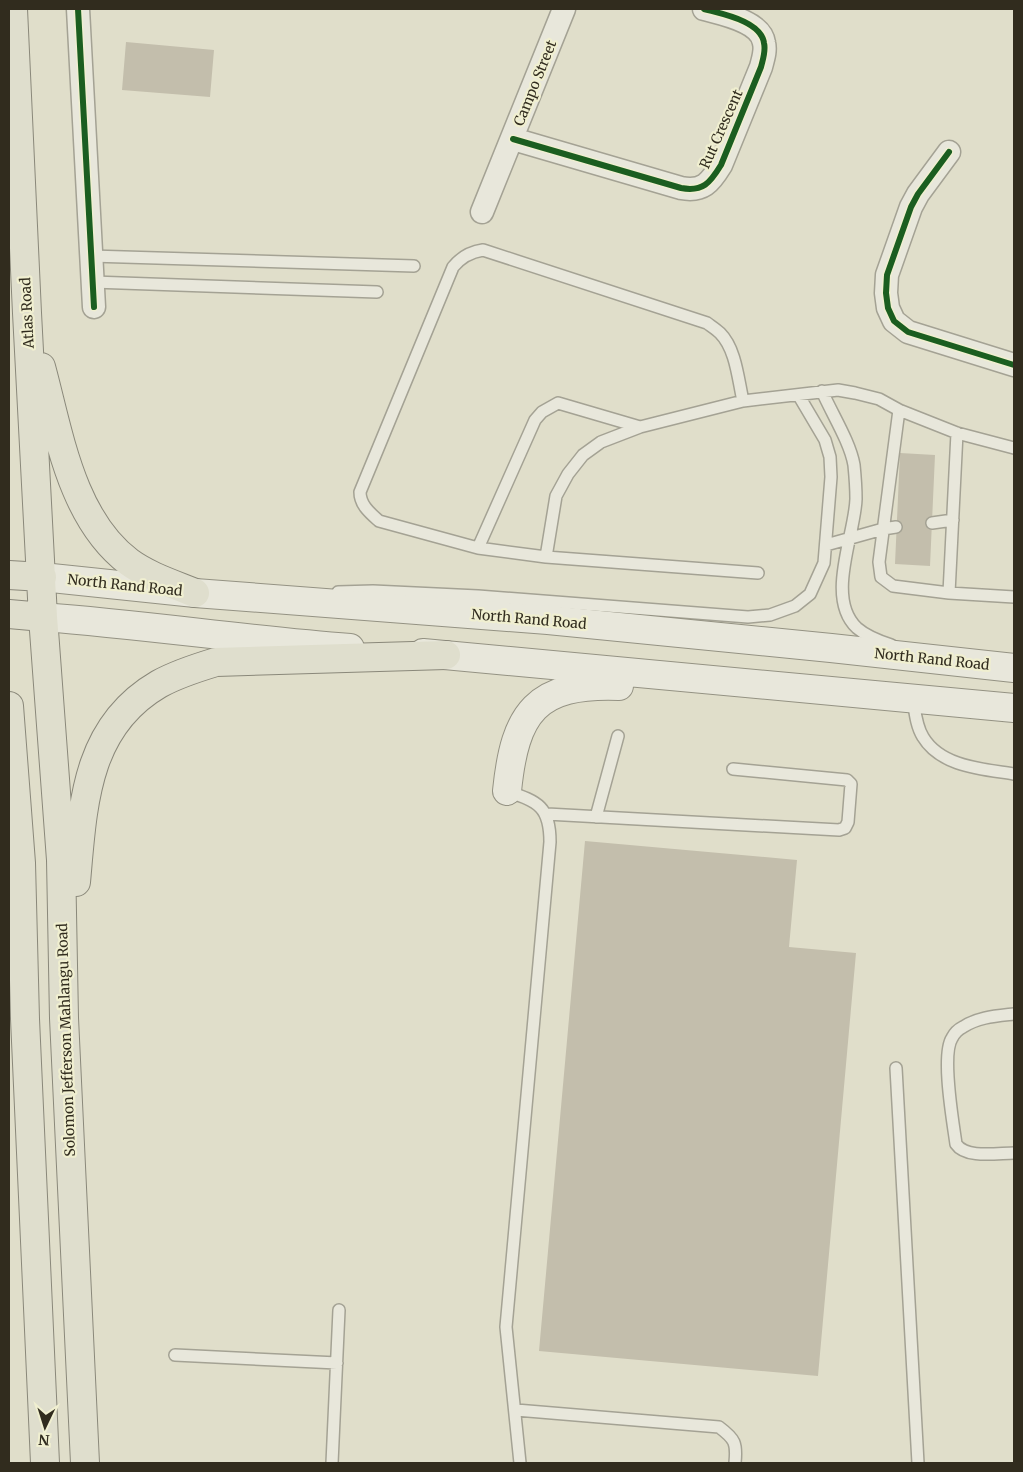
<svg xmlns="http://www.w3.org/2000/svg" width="1023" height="1472" viewBox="0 0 1023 1472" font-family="Merriweather,serif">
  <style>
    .building { fill: #c3beac }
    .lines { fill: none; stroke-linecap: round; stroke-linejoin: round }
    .service-casing { stroke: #a4a294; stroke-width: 14 }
    .minor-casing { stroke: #a4a294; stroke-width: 25 }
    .secondary-casing { stroke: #949283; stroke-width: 30 }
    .primary-casing { stroke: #8a887a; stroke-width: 30 }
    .service { stroke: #e8e7db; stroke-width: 11 }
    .minor { stroke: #e8e7db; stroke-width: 22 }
    .secondary { stroke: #e8e7db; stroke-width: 28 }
    .primary { stroke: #dfdecd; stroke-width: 28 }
    .cycleway-casing { stroke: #f0efd0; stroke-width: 9 }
    .cycleway { stroke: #1b5e20; stroke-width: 6 }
    .labels { text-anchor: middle; stroke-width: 4.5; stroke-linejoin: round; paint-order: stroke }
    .street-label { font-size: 14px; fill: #312c1e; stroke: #f0efd0 }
  </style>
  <rect width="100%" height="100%" fill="#e0deca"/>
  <path class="building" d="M126,42l88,8 -4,47 -88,-7z
    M900,453l35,2 -5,111 -35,-2z
    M585,841l212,19 -8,87 67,6 -38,423 -279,-25z"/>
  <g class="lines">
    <defs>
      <path id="service" d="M91,256l323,10
        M93,282l284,10
        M822,391c10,23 28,51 32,74 1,10 2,23 2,34 -1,36 -31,99 1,129 9,8 22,13 34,17
        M743,401c-5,-22 -7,-52 -23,-68 -4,-4 -9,-7 -13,-10l-224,-73c-13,2 -22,7 -30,17l-93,225c0,13 10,21 19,29l99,27 57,-128 7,-8 16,-9 82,24 103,-26 95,-11 17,3 24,6 20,11 58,23 57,15
        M899,410l-20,152 2,15 12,9 56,7
        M640,427l-39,15 -18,13 -15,19 -12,22 -10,61 212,16
        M957,433l-8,160 65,4
        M932,523l21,-3
        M826,545l57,-16 13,-2
        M478,548l68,9
        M338,592l35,-1 105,5 270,21 22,-2 25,-9 15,-12 14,-31 7,-86 -1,-20 -5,-17 -26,-44
        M913,699c2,12 3,27 10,38 18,30 60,32 91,37
        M507,791c31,11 43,15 43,51l-44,485 14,136
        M547,814l292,16 6,-2 3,-6 3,-38 -4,-4 -114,-11
        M596,817l22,-81
        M1014,1014c-18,2 -36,3 -51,13 -4,2 -9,7 -11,11 -11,17 1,84 4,106 10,15 42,9 58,9
        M896,1068l22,395
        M175,1355l162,8
        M516,1410l203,17c16,12 18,16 16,36
        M332,1463l7,-153"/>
      <path id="minor" d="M78,9l16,298
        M513,139l168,49c22,4 29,-5 40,-23l40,-98c2,-8 5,-16 3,-24 -3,-22 -42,-29 -60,-34
        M949,152l-31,42 -7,13 -24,68 -1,18 2,15 6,13 14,11 106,33
        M482,212l82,-203"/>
      <path id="secondary" d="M42,577l153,16 353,27 283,28 183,20
        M43,617c103,8 205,23 307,31
        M423,653l591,55
        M507,791c8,-79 29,-108 112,-105"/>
      <path id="primary" d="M13,9l14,304 16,304 18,243 3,158 21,445
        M41,367c18,66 30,151 88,195 19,14 44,22 66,31
        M9,575l33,2
        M9,614l34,3
        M9,706l12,157 4,156 20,444
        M76,882c7,-77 9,-155 83,-198 18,-10 37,-16 57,-22l230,-7"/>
    </defs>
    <use href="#service" class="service-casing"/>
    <use href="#minor" class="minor-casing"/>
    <use href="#secondary" class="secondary-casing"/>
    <use href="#primary" class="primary-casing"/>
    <use href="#service" class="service"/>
    <use href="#minor" class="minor"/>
    <use href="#secondary" class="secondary"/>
    <use href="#primary" class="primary"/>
    <defs>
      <path id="cycleway" d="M78,9l16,298
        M513,139l168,49c22,4 29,-5 40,-23l40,-98c2,-8 5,-16 3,-24 -3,-22 -42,-29 -60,-34
        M949,152l-31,42 -7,13 -24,68 -1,18 2,15 6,13 14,11 106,33"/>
    </defs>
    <use href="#cycleway" class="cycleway-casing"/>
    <use href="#cycleway" class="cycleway"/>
  </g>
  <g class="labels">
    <g class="street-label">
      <text transform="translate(535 83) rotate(-68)" y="5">Campo Street</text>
      <text transform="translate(721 129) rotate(-66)" y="5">Rut Crescent</text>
      <text transform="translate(27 313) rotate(-93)" y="5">Atlas Road</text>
      <text transform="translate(125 585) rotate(6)" y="5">North Rand Road</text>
      <text transform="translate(529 619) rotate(5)" y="5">North Rand Road</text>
      <text transform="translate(932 659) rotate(6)" y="5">North Rand Road</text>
      <text transform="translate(66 1040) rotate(-92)" y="5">Solomon Jefferson Mahlangu Road</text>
    </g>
  </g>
  <rect width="1023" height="1472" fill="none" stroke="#312c1e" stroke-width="20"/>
  <g transform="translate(45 1427) rotate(184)" stroke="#f0efd0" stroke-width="4" paint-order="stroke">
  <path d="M0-4L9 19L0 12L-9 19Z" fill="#312c1e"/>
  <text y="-8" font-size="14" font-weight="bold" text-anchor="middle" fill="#312c1e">N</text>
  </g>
</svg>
